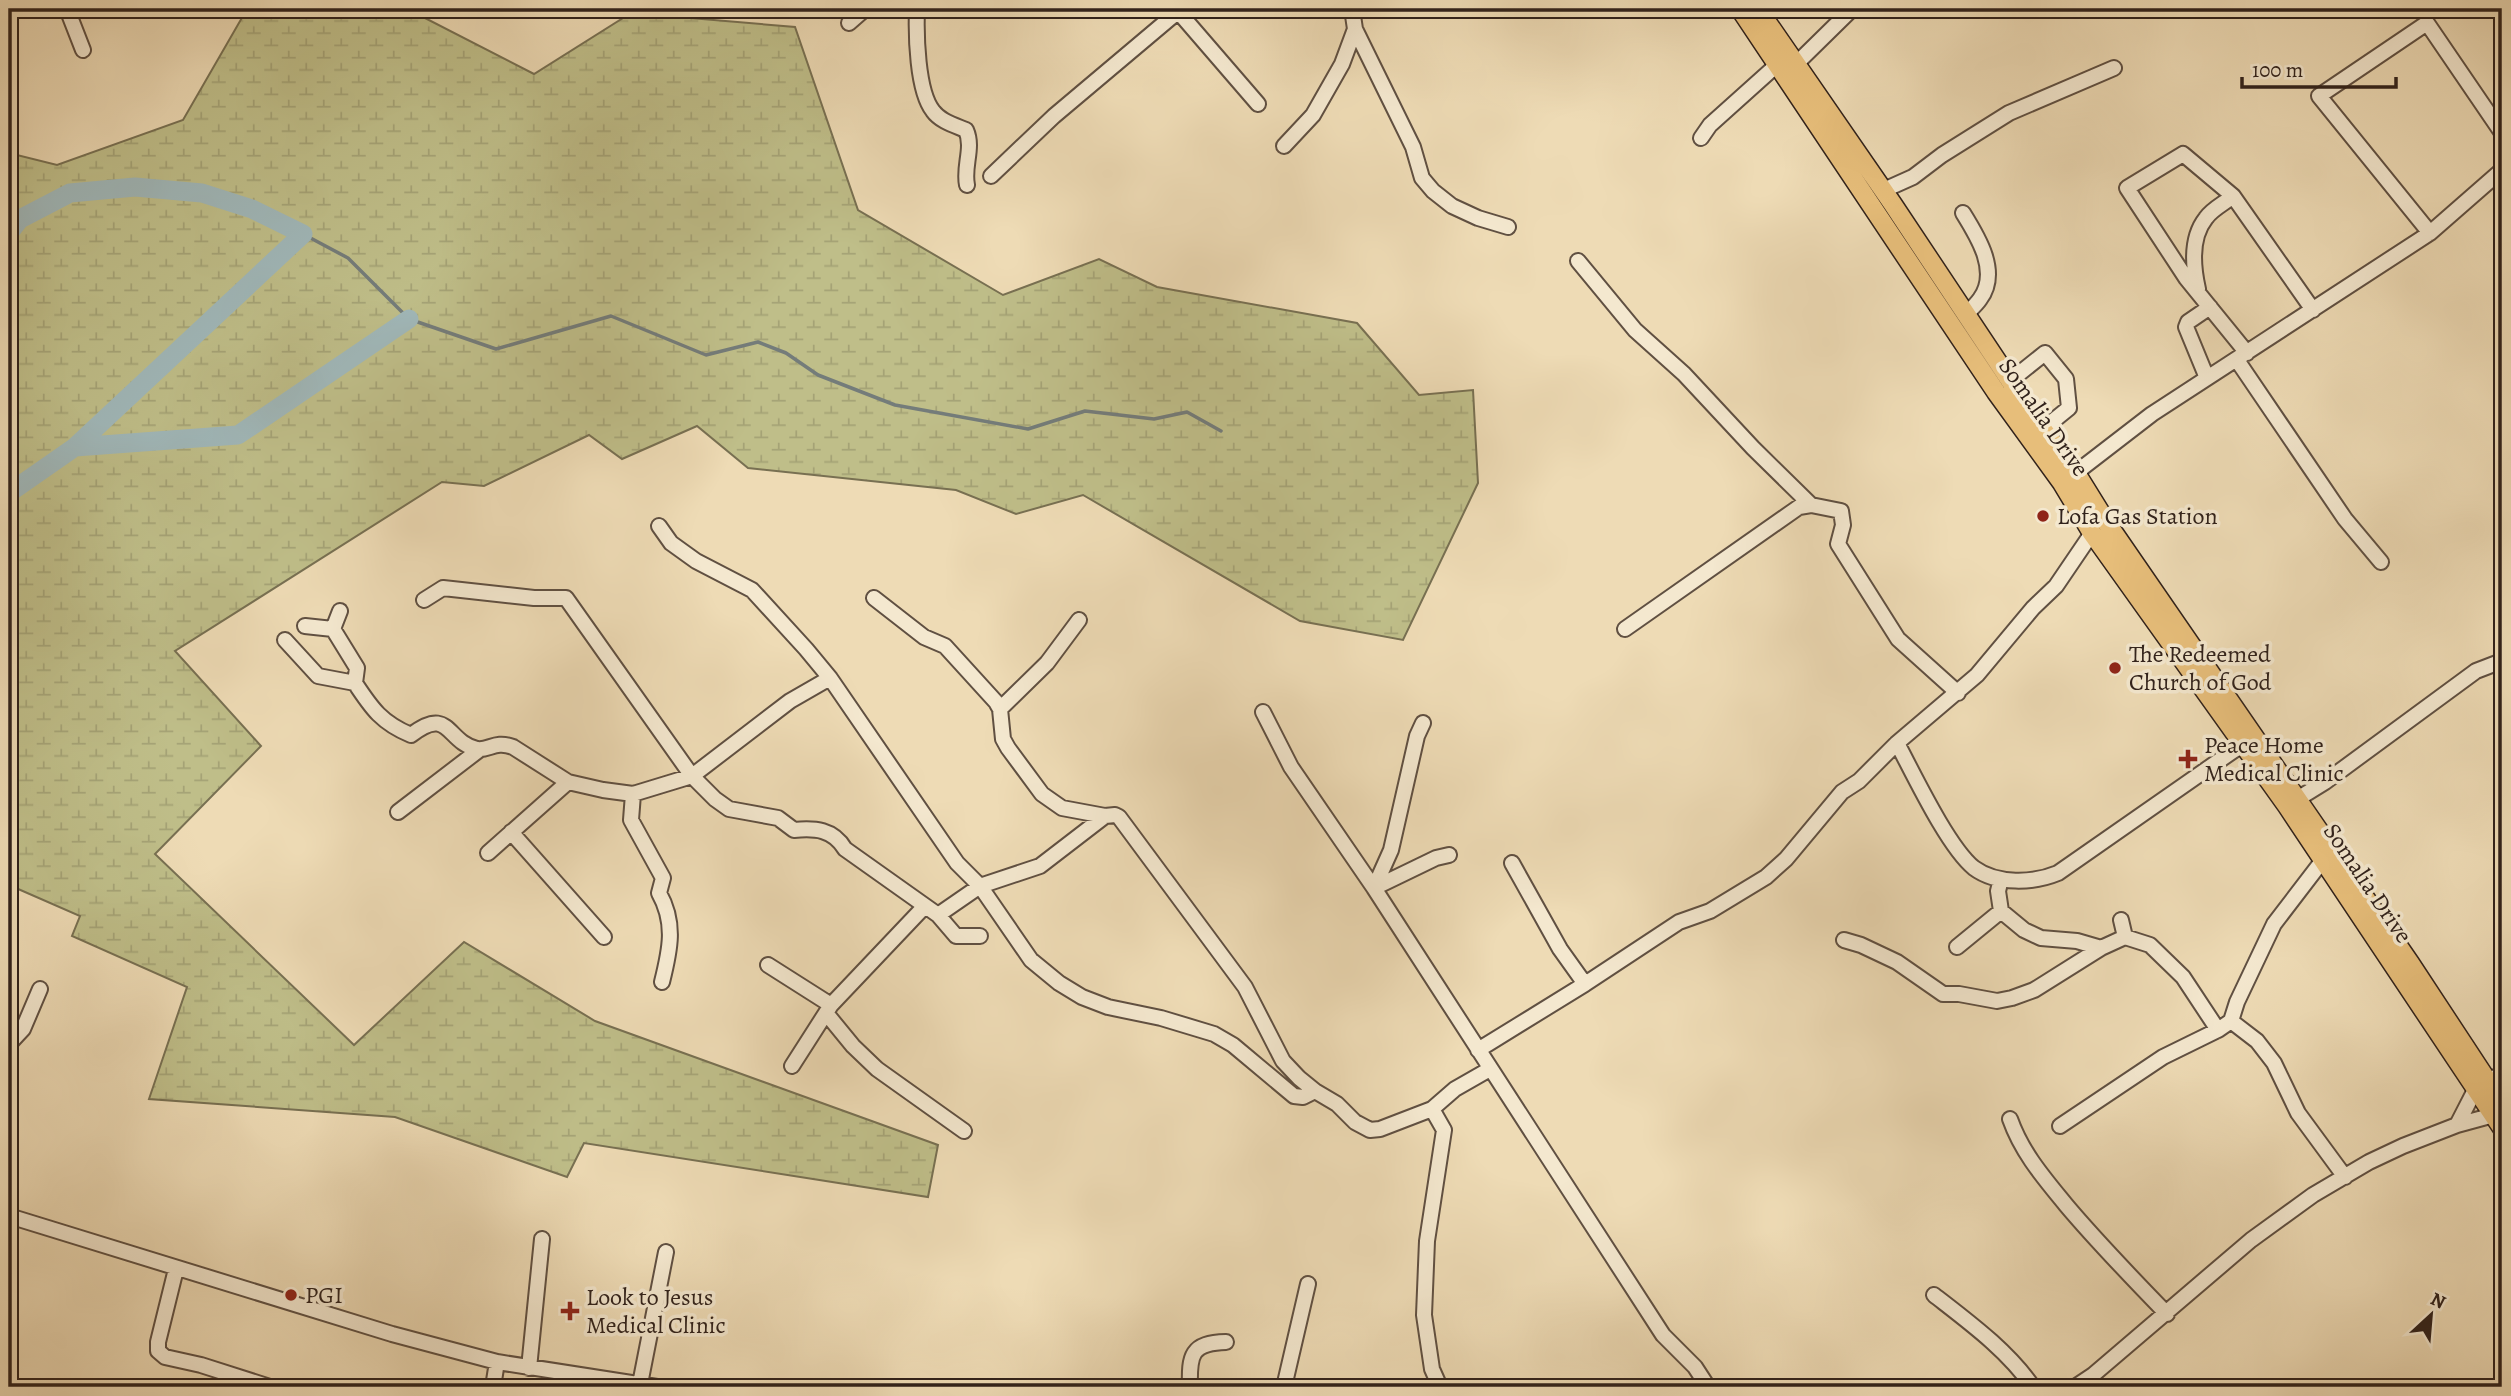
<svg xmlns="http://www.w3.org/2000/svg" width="2511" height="1396" viewBox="0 0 2511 1396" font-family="Alegreya,serif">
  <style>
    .wetland { fill: url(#wetland-marsh); stroke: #787052; stroke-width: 2 }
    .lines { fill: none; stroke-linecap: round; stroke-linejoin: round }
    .stream { stroke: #747c7a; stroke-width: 3.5 }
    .river { stroke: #a0b8ba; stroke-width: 19 }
    .minor-casing { stroke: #605042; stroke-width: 18 }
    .major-casing { stroke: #31221b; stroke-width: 21 }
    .minor { stroke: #f4e8cf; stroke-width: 14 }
    .major { stroke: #e7be7a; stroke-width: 18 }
    .poi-dot { fill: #8f2418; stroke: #f4e8cf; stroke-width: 2.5 }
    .labels { text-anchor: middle; stroke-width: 7; stroke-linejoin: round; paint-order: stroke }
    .street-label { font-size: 24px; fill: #31221b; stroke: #f4e8cf }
    .poi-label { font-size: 24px; fill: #31221b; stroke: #f4e8cf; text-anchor: start }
  </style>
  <defs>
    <pattern id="wetland-marsh" width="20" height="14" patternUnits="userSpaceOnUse" patternTransform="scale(1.75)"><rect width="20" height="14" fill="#bfbe89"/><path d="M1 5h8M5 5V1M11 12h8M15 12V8" fill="none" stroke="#a5a376"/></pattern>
  </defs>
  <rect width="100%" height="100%" fill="#eedbb5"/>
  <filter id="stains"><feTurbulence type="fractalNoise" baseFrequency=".00286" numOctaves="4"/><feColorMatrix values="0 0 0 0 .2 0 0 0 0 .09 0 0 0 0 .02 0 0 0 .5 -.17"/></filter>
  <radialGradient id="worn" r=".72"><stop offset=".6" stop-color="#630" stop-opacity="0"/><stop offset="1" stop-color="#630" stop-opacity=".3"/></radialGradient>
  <path class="wetland" d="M247,9h172l2,7 113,58 97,-61 164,14 63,183 145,85 96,-36 58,28 200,36 62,72 54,-5 5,93 -75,157 -103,-19 -217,-126 -67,19 -60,-24 -208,-22 -51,-42 -75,33 -33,-24 -105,51 -42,-4 -267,169 86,95 -106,108 199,191 110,-103 131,79 343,124 -10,52 -344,-54 -17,34 -172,-60 -246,-18 38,-112 -115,-51 8,-20 -71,-31v-732l48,12 126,-45z"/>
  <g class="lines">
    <path class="stream" d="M303,234l45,24 61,61 87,30 115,-33 95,39 52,-13 28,11 32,22 77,30 133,24 57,-18 69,8 33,-7 34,19"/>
    <path class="river" d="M9,233l11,-14 50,-26 65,-6 67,6 50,16 51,25 -228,213 -66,46
      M75,447l163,-12 171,-116"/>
    <defs>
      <path id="minor" d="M67,9l16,41
        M917,9c-1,25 0,82 16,102 7,10 21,14 33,19 8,18 -3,36 1,55
        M1176,9l82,95
        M460,10l6,-1
        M849,23l16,-14
        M1355,29l58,118 9,31 11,13 19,15 26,12 30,9
        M1797,63l55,-54
        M1701,138l9,-13 68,-61
        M1284,146l29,-31 29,-51 13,-35 -3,-20
        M991,176l63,-60 127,-107
        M1884,190l29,-13 29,-22 67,-42 105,-45
        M1963,213c15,24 37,59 17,86 -4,6 -10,11 -15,16
        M2430,233l-111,-137 108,-73 75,110
        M1578,261l57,69 49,44 69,74 58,57
        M2198,289c-5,-22 -8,-51 8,-71 6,-9 19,-15 27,-22
        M2247,353l-61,-75 -59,-90 56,-34 50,42 80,114
        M2237,360l108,159 36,43
        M2207,378l-21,-51 2,-5 22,-15
        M2010,381l35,-28 21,26 3,29 -32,26
        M2069,478l83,-64 278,-181 72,-63
        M659,526l12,17 25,18 56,29 54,59 24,29 127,185 23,23 60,-20 65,-50 10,-1 4,2 126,170 38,74 16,17 16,13
        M874,598l50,39 21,9 51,56 4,7 3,30 5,9 34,46 20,14 43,8
        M424,600l19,-12 91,10h32l126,178 23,23 14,10 49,9 16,12c21,-2 39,-1 51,19l93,66 42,-29 51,74 28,23 23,14 26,10 53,11 53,16 19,11 61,51 9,1 12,-6 22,13 18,18 15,8 10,-1 52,-20 23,-20 35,-20
        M305,626l28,3 7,-18
        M333,629l24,39 -2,15c17,26 27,40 56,52 39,-30 35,7 66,14 12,2 18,-9 36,-2l55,35 35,8 30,4 59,-18 98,-75 40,-23
        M1625,629l174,-122 12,-2 30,6 2,14 -5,19 60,95 60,54
        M285,640l33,36 37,7
        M1000,709l47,-46 32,-43
        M1263,712l28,55 83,121 289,447 32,32 13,20
        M1897,743c17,32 51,104 77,125 23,17 60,15 84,5l185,-129
        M633,794l-2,26 32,58 -4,15c17,30 11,57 3,89
        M2291,803l34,-21 151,-111 26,-10
        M398,812l81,-62
        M511,832l93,105
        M488,853l80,-71
        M1512,863l48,86 25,35
        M2001,879l-3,12 3,20 23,19 17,8 36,3 24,7
        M1374,888l17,-38 26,-114 6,-13
        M1374,888l62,-30 13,-3
        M938,915l18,21h24
        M2125,937l25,8 33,32 35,53
        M1844,940l17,5 36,17 46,32h16l38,7 15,-3 22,-8 67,-42 24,-11 -4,-17
        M1957,947l44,-36
        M768,965l63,40
        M826,1013l27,33 24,23 87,62
        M2231,1021l26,20 17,22 24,50 47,64
        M9,1044l14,-15 17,-40
        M1478,1050l107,-66 94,-62 31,-11 56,-34 20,-18 56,-67 17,-11 38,-38 80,-68 56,-67 23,-22 36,-53
        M792,1066l39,-61 93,-98
        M1432,1109l12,21 -17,111 -3,74 8,54 8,18
        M2010,1119c12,34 34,59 56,86 32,38 66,73 101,109
        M2457,1125l18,-35 27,-17
        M2060,1126l103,-69 55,-27 13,-9 6,-19 37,-78 49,-64
        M9,1216l383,118 105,28 160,25
        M176,1269l-18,73v9l7,6 36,8 69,22
        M1934,1295c36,28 73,55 99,92
        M529,1368l13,-129
        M640,1384l26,-132
        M493,1387l4,-25
        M1190,1387c-1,-32 1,-44 36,-45
        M1284,1387l24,-103
        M2075,1387l18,-12 158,-135 62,-45 56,-33 34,-16 54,-21 44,-12"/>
      <path id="major" d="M1740,9l256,383 66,91 30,50 195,273 215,322
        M1758,9l134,194 151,227 33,43 31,50 303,440 92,140"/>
    </defs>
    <use href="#minor" class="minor-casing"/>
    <use href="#major" class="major-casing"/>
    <use href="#minor" class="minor"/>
    <use href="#major" class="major"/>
  </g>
  <g class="poi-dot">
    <circle cx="2043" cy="516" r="7"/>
    <circle cx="2115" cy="668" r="7"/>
    <path d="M2184.5 748.5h7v7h7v7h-7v7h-7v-7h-7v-7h7z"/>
    <circle cx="291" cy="1295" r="7"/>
    <path d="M566.5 1300.5h7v7h7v7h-7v7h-7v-7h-7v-7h7z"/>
  </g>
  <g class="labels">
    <g class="street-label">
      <text transform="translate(2044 417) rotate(55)" y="8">Somalia Drive</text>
      <text transform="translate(2368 883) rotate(56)" y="8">Somalia Drive</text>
    </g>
    <g class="poi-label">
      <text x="2057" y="524">Lofa Gas Station</text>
      <text x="2129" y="662">The Redeemed<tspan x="2129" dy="28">Church of God</tspan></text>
      <text x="2204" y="753">Peace Home<tspan x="2204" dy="28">Medical Clinic</tspan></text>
      <text x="305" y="1303">PGI</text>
      <text x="586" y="1305">Look to Jesus<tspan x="586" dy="28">Medical Clinic</tspan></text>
    </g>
  </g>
  <rect width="2511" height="1396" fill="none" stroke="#eedbb5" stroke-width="35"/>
  <rect x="10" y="10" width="2490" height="1375" fill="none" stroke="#31221b" stroke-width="3.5"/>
  <rect x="18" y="18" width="2476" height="1361" fill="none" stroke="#31221b" stroke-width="2"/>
  <g transform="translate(2431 1315) rotate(26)" stroke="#f4e8cf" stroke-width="5" paint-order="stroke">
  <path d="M0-5L12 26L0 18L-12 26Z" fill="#31221b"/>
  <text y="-10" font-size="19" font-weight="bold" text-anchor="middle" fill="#31221b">N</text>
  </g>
  <path d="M2242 77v10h154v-10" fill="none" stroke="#31221b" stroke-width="3.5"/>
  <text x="2252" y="77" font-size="21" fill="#31221b" stroke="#f4e8cf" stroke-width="5" paint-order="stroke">100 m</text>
  <rect width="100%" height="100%" filter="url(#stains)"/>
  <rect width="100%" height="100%" fill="url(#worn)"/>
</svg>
